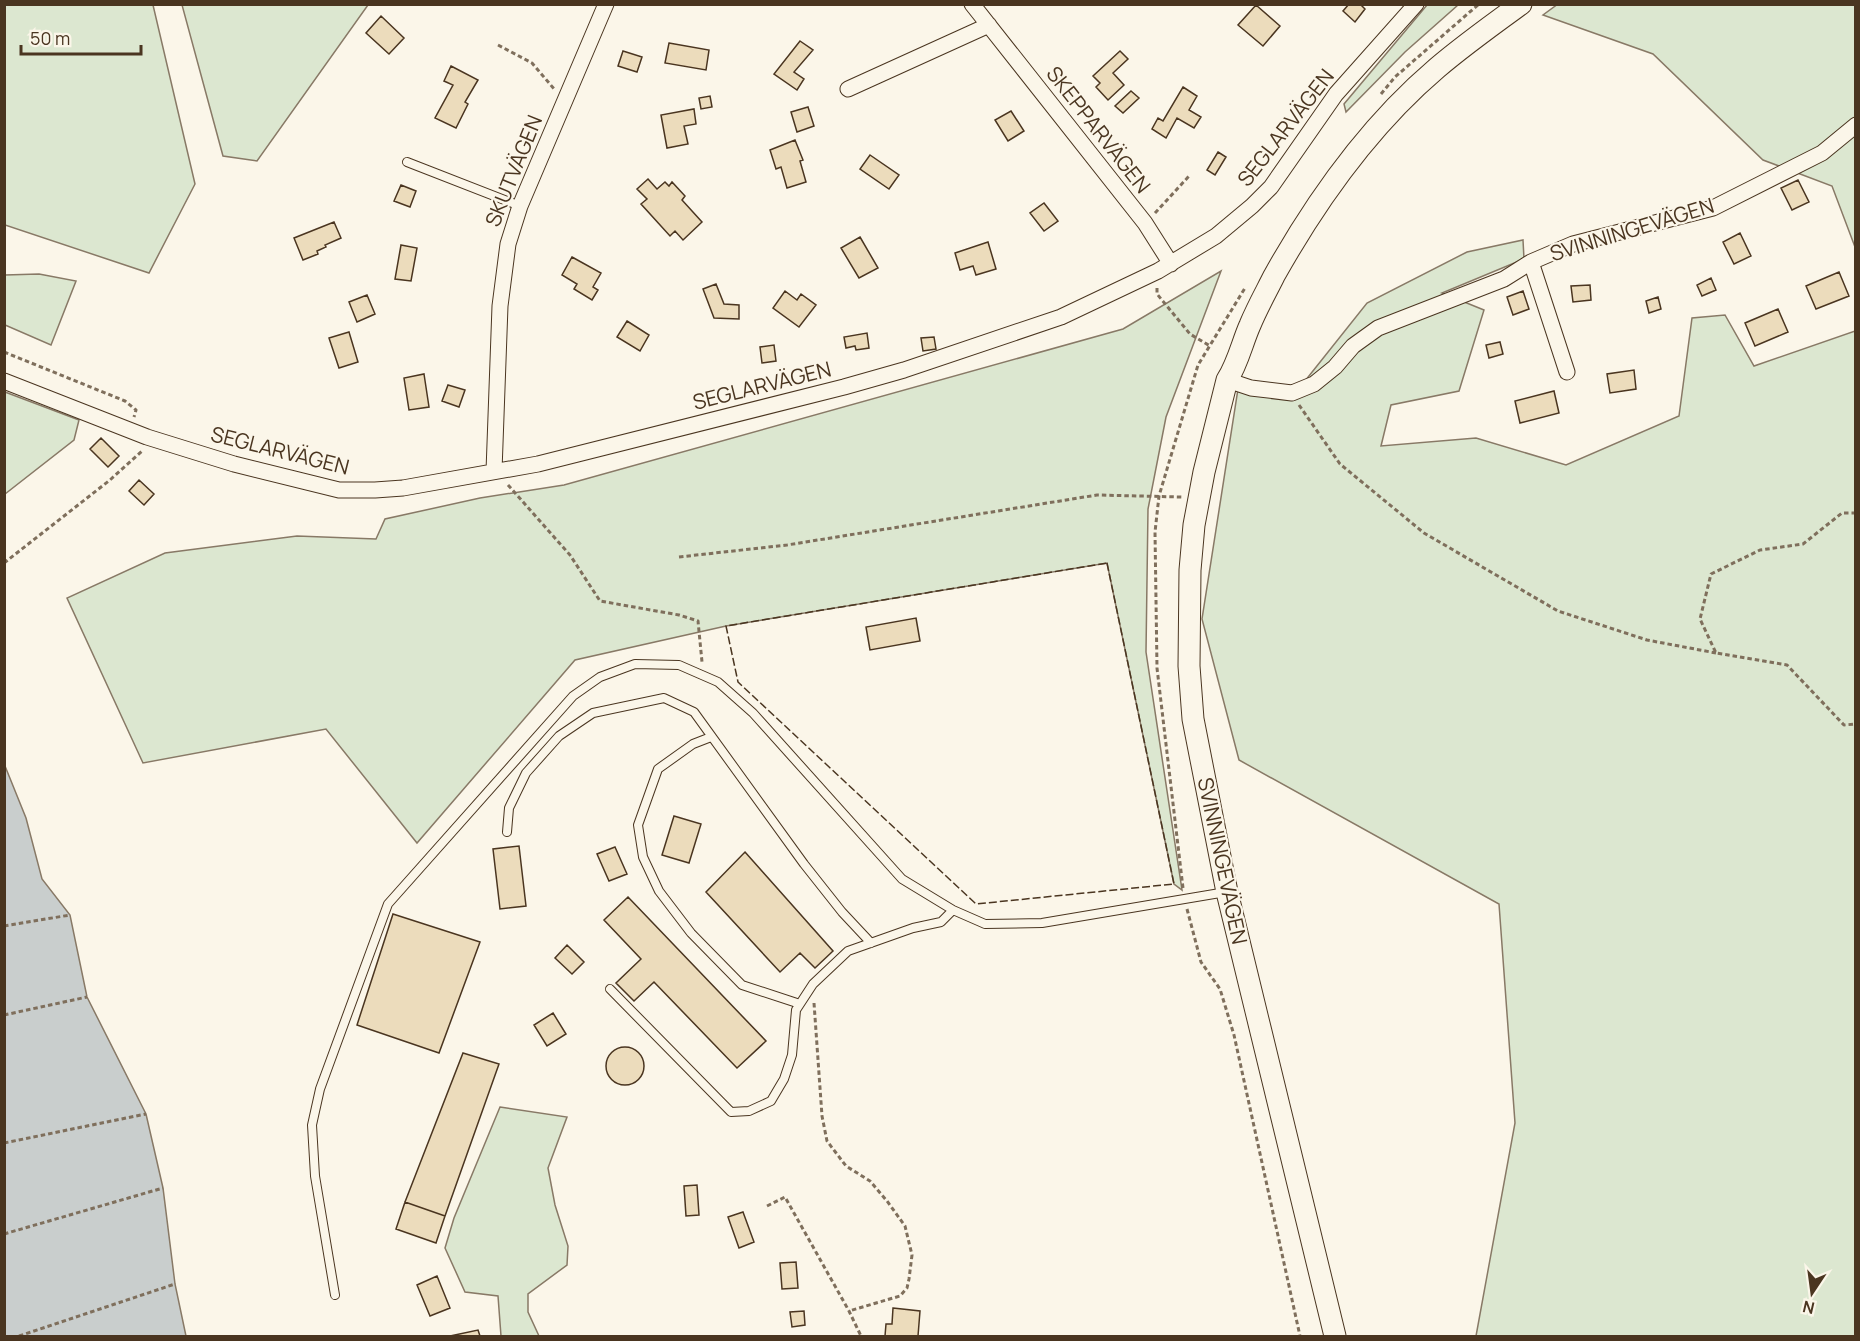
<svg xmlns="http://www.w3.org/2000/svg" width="1860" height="1341" viewBox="0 0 1860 1341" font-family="Manrope,sans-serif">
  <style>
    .green { fill: #dce7d0; stroke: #887966; stroke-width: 1.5 }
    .water { fill: #c9cecd; stroke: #887966; stroke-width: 1.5 }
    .building { fill: #ecdcbc; stroke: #4a3520; stroke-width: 1.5 }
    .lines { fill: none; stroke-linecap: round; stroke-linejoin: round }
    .lane-casing { stroke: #4a3520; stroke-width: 10 }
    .street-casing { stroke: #4a3520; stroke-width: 17 }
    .secondary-casing { stroke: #4a3520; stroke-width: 23 }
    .path { stroke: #7f6f5c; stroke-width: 3; stroke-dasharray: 4.5 3; stroke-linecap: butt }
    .lane { stroke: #fbf6e9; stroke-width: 8 }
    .street { stroke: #fbf6e9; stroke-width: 15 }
    .secondary { stroke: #fbf6e9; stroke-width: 21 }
    .fence { stroke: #4a3520; stroke-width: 1.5; stroke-dasharray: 8 3; stroke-linecap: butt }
    .labels { text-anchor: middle; stroke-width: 4.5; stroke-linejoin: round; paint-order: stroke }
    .street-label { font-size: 21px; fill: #4a3520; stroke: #fbf6e9 }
  </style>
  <rect width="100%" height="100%" fill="#fbf6e9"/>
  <path class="green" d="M5,4l148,1 42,179 -46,89 -144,-48z
    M1558,4l297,1v242l-23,-61 -69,-26 -110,-106 -110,-39z
    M182,5v-1l186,1 -111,156 -34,-5z
    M1427,5h31l-53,47 -59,60 -2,-8z
    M1523,240l1,19 -82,34 42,17 -25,81 -68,14 -10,41 95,-8 90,27 113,-49 13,-98 33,-3 29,51 101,-35v1005h-379l39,-213 -16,-219 -260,-144 -37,-141 36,-230 63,-3 66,-83 100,-51z
    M1221,271l-55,146 -18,92 -2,143 36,238 -8,-6 -67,-321 -381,63 -151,34 -158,183 -91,-114 -183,34 -76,-165 98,-45 132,-17 79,3 9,-20 95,-21 84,-13 559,-156z
    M39,274l37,7 -25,64 -46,-20v-50z
    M5,392l74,28 -5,20 -69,54z
    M500,1107l67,10 -19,51 7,37 13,41 -1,19 -39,29v18l11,24h-38l-3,-40 -33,-4 -20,-44 9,-30z"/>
  <path class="water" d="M5,766l21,52 16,61 28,36 17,82 59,117 17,74 12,96 11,52h-181z"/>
  <path class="building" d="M1349,4h11l5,5 -10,13 -12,-11z
    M1256,5l24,21 -17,20 -25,-21z
    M381,16l23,22 -15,16 -23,-21z
    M800,41l13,9 -19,22 10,7 -7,11 -23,-16z
    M669,43l40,7 -3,20 -41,-7z
    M623,51l19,6 -5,15 -19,-6z
    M1120,51l8,8 -15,14 11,12 -16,15 -12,-13 4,-4 -7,-7z
    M451,66l27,14 -13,22 3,2 -12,24 -21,-10 18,-33 -9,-4z
    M1183,87l14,9 -8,14 12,7 -7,11 -17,-10 -11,20 -14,-9 6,-11 5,3z
    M1131,91l8,7 -16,15 -8,-7z
    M710,96l2,11 -11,2 -2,-11z
    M808,107l6,19 -17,6 -6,-20z
    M694,109l2,15 -12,2 4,18 -21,4 -6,-33z
    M1011,111l13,20 -16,10 -13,-21z
    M795,140l8,20 -3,1 6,21 -19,6 -6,-21 -5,2 -6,-19z
    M1218,152l8,5 -11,18 -8,-5z
    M870,155l29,20 -10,14 -29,-20z
    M648,179l9,10 8,-7 4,4 3,-4 13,14 -3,4 20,22 -19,18 -8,-9 -5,5 -29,-32 6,-5 -10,-10z
    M1798,180l11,22 -17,8 -11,-22z
    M401,185l15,6 -6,16 -16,-6z
    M1044,203l14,18 -14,10 -14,-18z
    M334,222l7,16 -16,7 1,2 -9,4 1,3 -15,6 -9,-22z
    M1740,233l11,23 -17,8 -11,-22z
    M860,237l18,31 -19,10 -18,-30z
    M988,242l8,27 -20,6 -3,-9 -13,4 -5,-17z
    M401,245l16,3 -6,33 -16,-2z
    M572,257l29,16 -8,14 5,3 -6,10 -18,-11 3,-5 -15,-9z
    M1839,272l10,24 -33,13 -10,-23z
    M1711,278l5,12 -14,6 -5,-11z
    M716,284l8,20 15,1v14l-25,-1 -11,-29z
    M1590,285l1,15 -18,2 -2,-16z
    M785,291l12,9 4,-6 15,11 -17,22 -26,-19z
    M1523,291l6,18 -16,6 -6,-18z
    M367,295l8,19 -18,8 -8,-20z
    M1658,297l3,12 -12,4 -3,-12z
    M1778,309l10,23 -33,14 -10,-23z
    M627,321l22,14 -9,16 -23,-14z
    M349,332l9,30 -19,6 -10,-30z
    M867,333l2,15 -13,2 -1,-4 -9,2 -2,-11z
    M934,337l2,12 -13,2 -2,-13z
    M1500,342l3,12 -14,4 -3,-13z
    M774,345l2,16 -14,2 -2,-16z
    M1634,370l2,19 -26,4 -3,-19z
    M424,374l5,33 -20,3 -5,-32z
    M448,385l17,5 -6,17 -17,-6z
    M1554,391l5,22 -39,10 -5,-22z
    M101,438l18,18 -11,11 -18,-18z
    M139,480l15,14 -10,11 -15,-14z
    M916,618l4,23 -50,9 -4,-23z
    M674,816l27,8 -12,39 -27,-8z
    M519,846l7,60 -26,3 -7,-60z
    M615,847l12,27 -18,7 -12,-27z
    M745,852l88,99 -18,17 -15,-15 -20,19 -74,-80z
    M628,897l138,144 -29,27 -83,-86 -20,19 -18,-18 25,-24 -37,-39z
    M393,914l87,28 -41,111 -82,-28z
    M567,945l17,17 -12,12 -17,-16z
    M553,1013l13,21 -19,12 -13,-21z
    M606 1066a19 19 0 1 1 38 0a19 19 0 1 1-38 0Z
    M463,1053l36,11 -54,152 -40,-14z
    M697,1185l2,30 -13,1 -2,-30z
    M405,1202l40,14 -9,27 -40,-14z
    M743,1212l11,30 -15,6 -11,-31z
    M796,1262l2,26 -16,1 -2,-26z
    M437,1276l13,32 -20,8 -13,-31z
    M893,1308l27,3 -2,25h-33l1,-12h6z
    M804,1311l1,14 -13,2 -2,-15z
    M478,1330l2,6h-30z"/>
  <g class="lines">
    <defs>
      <path id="lane" d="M407,162l113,44
        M711,737l-18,7 -35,25 -20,56 5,32 16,34 32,42 51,52 58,19
        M507,832l2,-24 17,-35 33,-37 34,-23 71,-15 30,14 110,152 38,48 29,31
        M610,989l121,123 18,-1 22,-10 13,-22 8,-24 4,-45 17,-26 35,-33 65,-23 28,-6 12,-12
        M335,1295l-20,-119 -3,-51 8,-36 68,-185 185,-208 27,-19 35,-13 44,1 39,17 35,31 149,166 51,31 32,14 57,-1 184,-31"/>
      <path id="street" d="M972,4l173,219 26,41
        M848,89l141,-64
        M1531,262l36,110
        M1227,380l24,8 41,5 22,-9 21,-17 18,-21 25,-18 126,-49 27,-17 42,-18 140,-36 109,-55 34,-28
        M4,381l143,56 87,27 105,26h36l28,-2 135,-24 306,-77 60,-17 157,-53 97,-46 58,-35 36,-30 19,-19 65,-93 80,-90
        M494,471l6,-165 8,-62 12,-38 86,-202"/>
      <path id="secondary" d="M1335,1336l-108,-444 -34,-173 -4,-53 1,-96 4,-45 10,-53 23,-92c11,-17 15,-37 23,-55 7,-17 16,-33 24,-49 43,-77 96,-151 163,-208 27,-23 55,-43 84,-64"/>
    </defs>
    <use href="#lane" class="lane-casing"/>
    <use href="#street" class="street-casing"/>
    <use href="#secondary" class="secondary-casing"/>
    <path class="path" d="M498,45l34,18 23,27
      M1381,94l14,-17 84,-73
      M1155,213l35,-38
      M1157,288v6l33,40 20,12
      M4,352l121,49 11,9 -2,7
      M1299,405l41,59 84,69 134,78 89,29 69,13
      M508,485l62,70 30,46 79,14 19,6 4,41
      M1856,513h-14l-39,31 -43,6 -49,24 -11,45 16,34 71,12 57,60 12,-1
      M679,557l108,-12 310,-50 85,2
      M4,563l106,-83 32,-29
      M1183,888l-26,-220 -2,-136 4,-36 39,-131 47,-77
      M1187,909l14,53 19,27 14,46 66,301
      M4,926l66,-11
      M814,1003l8,113 5,25 19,25 24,15 17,20 18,25 7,29 -3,24 -2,9 -7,8 -51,15
      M4,1015l83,-18
      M4,1143l142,-29
      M767,1206l18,-9 64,114 12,25
      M4,1234l159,-46
      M19,1336l156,-52"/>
    <use href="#lane" class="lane"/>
    <use href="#street" class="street"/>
    <use href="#secondary" class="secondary"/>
    <path class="fence" d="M1107,563l67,321 -198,20 -238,-222 -12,-56z"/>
  </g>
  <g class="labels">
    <g class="street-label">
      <text transform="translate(1286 128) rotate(-52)" y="7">SEGLARVÄGEN</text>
      <text transform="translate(1098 130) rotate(52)" y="7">SKEPPARVÄGEN</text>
      <text transform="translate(514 171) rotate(-68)" y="7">SKUTVÄGEN</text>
      <text transform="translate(1632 230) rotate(-17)" y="7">SVINNINGEVÄGEN</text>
      <text transform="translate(762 386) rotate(-14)" y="7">SEGLARVÄGEN</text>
      <text transform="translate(280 451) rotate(14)" y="7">SEGLARVÄGEN</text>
      <text transform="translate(1222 861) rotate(78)" y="7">SVINNINGEVÄGEN</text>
    </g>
  </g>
  <rect width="1860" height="1341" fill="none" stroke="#4a3520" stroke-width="12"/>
  <g transform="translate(1812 1293) rotate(193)" stroke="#fbf6e9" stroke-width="4.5" paint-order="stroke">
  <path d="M0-4.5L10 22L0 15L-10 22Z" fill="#4a3520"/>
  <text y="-9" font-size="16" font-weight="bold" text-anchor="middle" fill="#4a3520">N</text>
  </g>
  <path d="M21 45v9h120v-9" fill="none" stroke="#4a3520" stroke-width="3"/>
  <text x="30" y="45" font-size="18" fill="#4a3520" stroke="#fbf6e9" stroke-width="4.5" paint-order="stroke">50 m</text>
</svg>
